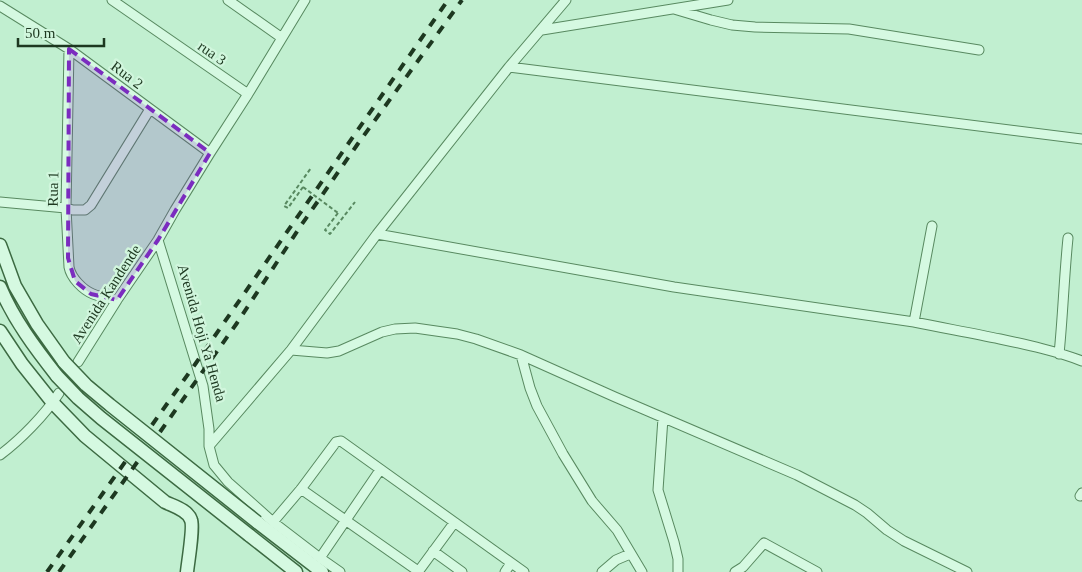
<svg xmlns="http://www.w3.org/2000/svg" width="1082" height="572" viewBox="0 0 1082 572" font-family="Georgia,serif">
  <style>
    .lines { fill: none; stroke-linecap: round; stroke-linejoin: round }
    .street-casing { stroke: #588960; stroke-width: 11 }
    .secondary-casing { stroke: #3c6a42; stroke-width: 15 }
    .path { stroke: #588960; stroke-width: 2; stroke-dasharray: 4 2.5; stroke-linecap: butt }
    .street { stroke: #d5f9e1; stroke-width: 9 }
    .secondary { stroke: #d5f9e1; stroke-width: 12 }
    .rail { stroke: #1d3820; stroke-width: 4; stroke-dasharray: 9 9; stroke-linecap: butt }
    .secondary-bridge-casing { stroke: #3c6a42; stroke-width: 15; stroke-linecap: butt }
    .path-bridge { stroke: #588960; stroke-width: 2; stroke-dasharray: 4 2.5; stroke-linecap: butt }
    .secondary-bridge { stroke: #d5f9e1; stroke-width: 12 }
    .marked { fill: #7b2cbf; fill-opacity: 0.2; stroke: #7b2cbf; stroke-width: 4; stroke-dasharray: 10 6; stroke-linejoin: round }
    .labels { text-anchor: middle; stroke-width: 4.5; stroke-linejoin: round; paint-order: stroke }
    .street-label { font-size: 15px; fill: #1d3820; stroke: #d1f6dd }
  </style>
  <rect width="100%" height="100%" fill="#c1efd0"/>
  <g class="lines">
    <defs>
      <path id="street" d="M112,0l136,94
        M228,0l54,38
        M0,6l69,43 141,104
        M674,9l37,11 21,5 23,2 94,2 130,21
        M542,30l186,-30
        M69,49l-3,159 3,59c2,11 14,23 24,27 7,3 16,4 24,6
        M509,67l573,72
        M0,202l66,6 7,2h12l6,-5 59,-96
        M377,234l297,53 240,35c29,6 58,11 86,17 28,6 56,12 82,22
        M158,240l45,146 6,43v17l5,19 14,17 45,40 47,36 20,14
        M914,322l18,-96
        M291,350l36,3 12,-2 43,-19 13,-3 20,-1 42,6 19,5 45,16 94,42 182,78 31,16 27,14 12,8 20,17 17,11 63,31
        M1059,354c4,-39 5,-77 9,-116
        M521,355l9,33 7,18 26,48 29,47 25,29 25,42
        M78,362l39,-62 41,-60 17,-30 35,-57 38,-59 57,-94
        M663,418l-5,72 16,52 4,17v13
        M209,446l82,-96 86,-116 132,-167 57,-67
        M0,455c20,-15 45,-40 59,-62
        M301,489l117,82
        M1080,496l2,-3
        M273,522l28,-33 35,-47 5,-1 183,131
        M433,551l29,21
        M320,558l60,-88
        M418,572l36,-49
        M505,572l6,-9
        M602,572l14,-12 14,-6
        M735,572l8,-5 21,-24 53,29"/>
      <path id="secondary" d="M0,245l15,41 22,38 27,38
        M0,287c14,33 35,61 57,89
        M0,331l22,33 31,39 32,33 80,66c8,4 23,8 26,18 3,7 -3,42 -4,52
        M257,522l65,50
        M249,535l47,37"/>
    </defs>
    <use href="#street" class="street-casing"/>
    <use href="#secondary" class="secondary-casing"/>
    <path class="path" d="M303,187l-15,21 -4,-2 27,-38
      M338,213l-13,17 5,4 25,-32"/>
    <use href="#street" class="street"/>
    <use href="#secondary" class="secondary"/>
    <path class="rail" d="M152,425l44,-62 252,-363
      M160,432l77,-109 65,-99 55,-79 105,-145
      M47,572l83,-117
      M59,572l79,-111"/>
    <defs>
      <path id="secondary-bridge" d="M64,362l22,23 24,20 147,117
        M57,376l21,22 23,20 148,117"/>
    </defs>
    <use href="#secondary-bridge" class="secondary-bridge-casing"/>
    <path class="path-bridge" d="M303,187l35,26"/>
    <use href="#secondary-bridge" class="secondary-bridge"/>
  </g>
  <path class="marked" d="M69,49l141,104 -52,87 -41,60 -26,-6 -16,-13 -7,-23z"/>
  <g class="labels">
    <g class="street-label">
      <text transform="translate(212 53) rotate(35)" y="5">rua 3</text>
      <text transform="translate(127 75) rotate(37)" y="5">Rua 2</text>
      <text transform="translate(53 189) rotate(-89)" y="5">Rua 1</text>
      <text transform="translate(106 294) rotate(-57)" y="5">Avenida Kandende</text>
      <text transform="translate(202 333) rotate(74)" y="5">Avenida Hoji Ya Henda</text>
    </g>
  </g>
  <path d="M18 38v8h86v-8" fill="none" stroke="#1d3820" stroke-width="2.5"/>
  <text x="25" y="38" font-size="15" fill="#1d3820" stroke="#d1f6dd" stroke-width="4" paint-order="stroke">50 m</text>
</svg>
